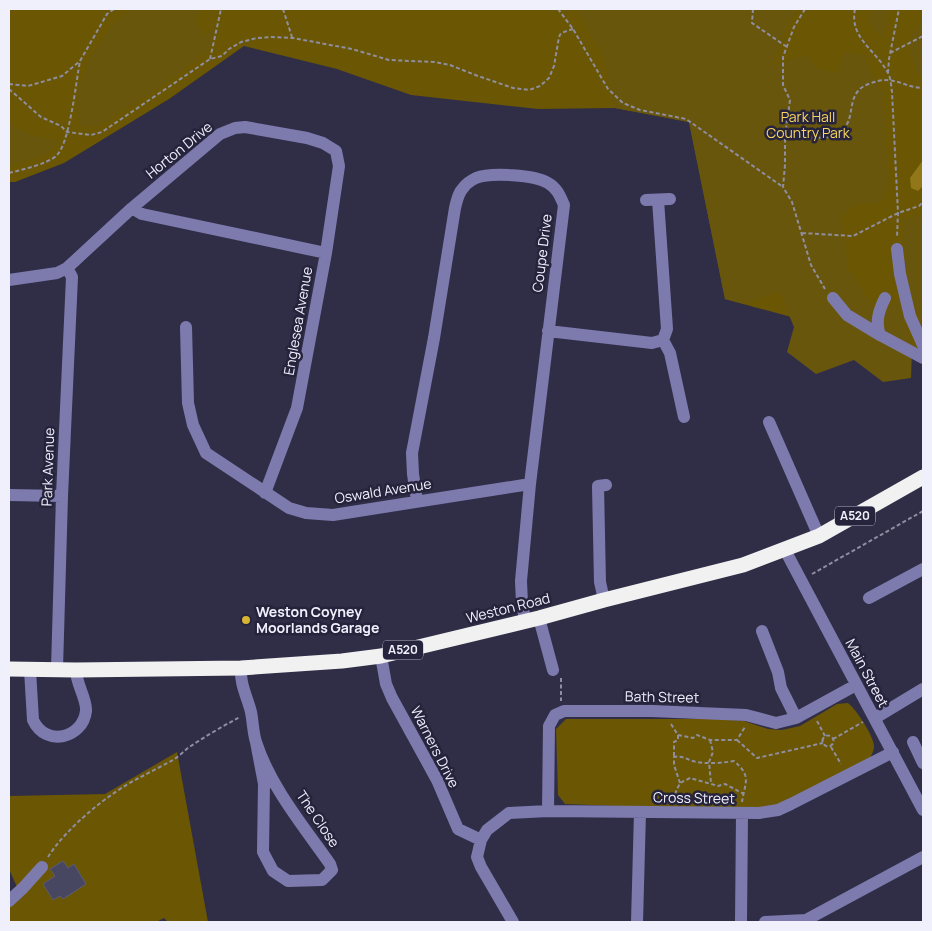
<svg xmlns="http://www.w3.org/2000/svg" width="932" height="931" viewBox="0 0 932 931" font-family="Manrope,sans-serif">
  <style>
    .green { fill: #6a5603 }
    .forest { fill: #69560d }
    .water { fill: #917717 }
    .building { fill: #484761; stroke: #5c5c77 }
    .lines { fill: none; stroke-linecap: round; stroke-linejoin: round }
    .path { stroke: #8f8ea1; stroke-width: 2; stroke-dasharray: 4 2.5; stroke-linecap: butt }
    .minor { stroke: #7d7bae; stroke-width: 12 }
    .highway { stroke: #f1f1f1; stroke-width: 15 }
    .poi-dot { fill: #d8b434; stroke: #26243c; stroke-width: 2 }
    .labels { text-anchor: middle; stroke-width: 5; stroke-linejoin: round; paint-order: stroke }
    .shield { fill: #26243c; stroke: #b3b3c3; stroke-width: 1 }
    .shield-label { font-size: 12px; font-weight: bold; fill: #f0f0fd }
    .park-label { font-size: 14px; fill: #f9d55f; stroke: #26243c }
    .street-label { font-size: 14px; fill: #f0f0fd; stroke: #26243c }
    .poi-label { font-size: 14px; font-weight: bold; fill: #f0f0fd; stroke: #26243c; text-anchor: start }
  </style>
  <rect width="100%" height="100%" fill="#302e47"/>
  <path class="green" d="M9,9h914v353l-11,-12 -187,-51 -36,-177 -74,-14 -77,1 -127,-14 -74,-26 -93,-23 -75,53 -105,64 -49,19h-6z
    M848,703c7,5 27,34 26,44 0,4 -3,8 -4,12l-92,47 -33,5 -180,-7 -7,-9 -2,-66 10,-10h150l28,2 24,8 14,1 18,-4 37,-22z
    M177,752l31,170h-40l-4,-4 -8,4h-147v-28l8,-7 -8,-18v-73l96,-2z"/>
  <path class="forest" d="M132,9h69l1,1 -8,9 10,16 13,-9 -8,24 -46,35 -64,41 -20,1 -2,-36 15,-36 21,-31z
    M576,9h222l-12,19 -13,33 1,4 32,-10 10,13 21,5 7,-21 20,3 8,20 11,17 6,95 -8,15 -28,2 -14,17 4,5 5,42 26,41 13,1 13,-13 12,53 -1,28 -28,4 -29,-22 -38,14 -29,-22 7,-25 -15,-36 -35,13 -19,-5 -36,-177 -74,-14 -13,-55z
    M871,9h18l-7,29 -13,-16z
    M923,19v56h-5l-9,-23 3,-18z
    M9,122l18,12 31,7 -13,14 -36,11z
    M923,212v118l-18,-57 -2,-53 15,-4z"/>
  <path class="water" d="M923,160v26l-5,5 -7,-3 -1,-10z"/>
  <path class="building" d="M63,861l5,7 6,-4 12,20 -23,15 -3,-3 -7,4 -10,-16 12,-8 -5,-7z"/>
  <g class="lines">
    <path class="path" d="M283,9l9,28
      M558,9l15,20 35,60 15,14 17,7 46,9 97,68
      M753,9l-1,14 35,24
      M805,9l-11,18 -11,30v28l7,15 -5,36v29l-2,22 9,15 19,63 14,24
      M855,9c-6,29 21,41 33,64 3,5 3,13 4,19l6,121 -1,24
      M890,53l33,-17
      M210,59l11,-50
      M888,73l1,-14 10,-50
      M9,84l19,2 34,-10 18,-15 27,-47 7,-5
      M9,89l32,28 20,9 6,6 24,3 11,-3 108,-73 12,-3 7,-7 12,-7 16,-4 15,-1 21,1 59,11 37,11 45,2 16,3 28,11 35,12 16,2 11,-4 9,-8 5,-12 5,-29 2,-4 12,-4
      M786,136c12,0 32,3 43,1 29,-8 17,-32 29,-46 5,-6 13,-8 20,-10 18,-4 29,7 45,7
      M9,173c12,-3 38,-9 47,-17 14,-12 20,-75 24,-95
      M802,233l51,3 45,-23 21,-7 4,-4
      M812,574l111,-63
      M561,678v23
      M817,721l8,15
      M671,724l7,11v5l-4,2v15
      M678,735l15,3 4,-3 13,5h27l8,-13
      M822.5 741a5.5 5.5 0 1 1 11 0a5.5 5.5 0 1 1-11 0Z
      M833,739l30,-17
      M710,740l3,12 -4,10 2,21
      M737,740l20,18 66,-15
      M831,747l10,17
      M680,783l-6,-18v-8c10,-2 14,4 23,5 12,2 25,1 37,-1 18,15 11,21 8,41
      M672,800l8,-17 10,-5 28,8 7,-2 19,10
      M48,857c18,-29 61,-64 91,-79 11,-6 23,-12 34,-18 5,-3 10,-8 15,-12 16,-11 35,-22 52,-31"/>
    <path class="minor" d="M646,200l24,-1
      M132,208l10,6 184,39
      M897,249l3,25 10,42 13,29
      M9,280l48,-7 10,-5 65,-60 88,-74 15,-6 10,-1 62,11 16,5 13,8 3,15 -13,87 -29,155 -32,85
      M833,298l14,17 33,20
      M885,298c-6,12 -10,24 -5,37l43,23
      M186,327l2,76 5,22 13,28 83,55 17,5 27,2 197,-31
      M548,331l104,12 11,-3 4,-11 -9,-129
      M663,340l7,13 14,64
      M769,422l50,114
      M9,495l53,1
      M417,501l-4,-27 -1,-21 22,-115 21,-130c2,-8 3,-15 9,-21 2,-3 8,-7 12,-9 15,-6 59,-3 72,5 9,5 12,13 16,22l-34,279 -9,97 1,22 3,17
      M785,550l138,260
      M869,598l54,-29
      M604,600l-4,-18 -2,-96 8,-1
      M539,618l14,52
      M762,631l16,41 3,16 15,30
      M381,656l5,28 6,14 45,82 21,49 23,11
      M241,668c-1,17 6,28 10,44 2,10 2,21 5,30 14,44 48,85 74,122l2,6 -10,10 -34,1 -15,-10 -10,-19 1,-68 -8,-42
      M57,669l5,-173 10,-219 -5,-9
      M30,670l3,50c13,28 50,18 53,-9 1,-12 -10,-27 -10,-41
      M875,718l48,-29
      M913,742l10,21
      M548,811l1,-85 6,-11 9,-4h88l94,4 30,8 20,-5 60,-33
      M9,901l14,-13 19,-21
      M513,922l-32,-55 -4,-10 4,-17 6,-10 22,-17 39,-2 211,2 19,-3 13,-6 102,-52
      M637,922l3,-110
      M741,922l1,-108
      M765,922l41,-2 117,-63"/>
    <path class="highway" d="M9,669l67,1 165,-2 101,-7 39,-5 158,-38 65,-18 139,-35 76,-29 104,-59"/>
  </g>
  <circle class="poi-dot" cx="246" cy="620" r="5"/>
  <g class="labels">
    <g class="shield">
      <rect x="835" y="506.5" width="40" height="19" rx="4"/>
      <rect x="383" y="640.5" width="40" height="19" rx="4"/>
    </g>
    <g class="shield-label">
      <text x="855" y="520">A520</text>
      <text x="403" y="654">A520</text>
    </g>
    <g class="park-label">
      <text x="808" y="122">Park Hall<tspan x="808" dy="16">Country Park</tspan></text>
    </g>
    <g class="street-label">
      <text transform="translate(179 150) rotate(-39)" y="5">Horton Drive</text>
      <text transform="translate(542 253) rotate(-83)" y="5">Coupe Drive</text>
      <text transform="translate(298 321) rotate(-80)" y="5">Englesea Avenue</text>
      <text transform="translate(48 467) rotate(-88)" y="5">Park Avenue</text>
      <text transform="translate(383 491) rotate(-9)" y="5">Oswald Avenue</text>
      <text transform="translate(508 608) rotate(-14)" y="5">Weston Road</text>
      <text transform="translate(867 673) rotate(62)" y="5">Main Street</text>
      <text transform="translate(662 697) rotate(1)" y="5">Bath Street</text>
      <text transform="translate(435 747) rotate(63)" y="5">Warners Drive</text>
      <text transform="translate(694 798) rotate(1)" y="5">Cross Street</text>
      <text transform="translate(318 819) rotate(56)" y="5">The Close</text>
    </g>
    <g class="poi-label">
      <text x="256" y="617">Weston Coyney<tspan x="256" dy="16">Moorlands Garage</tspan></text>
    </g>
  </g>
  <rect width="932" height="931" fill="none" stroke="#f0f0fd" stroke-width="20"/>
</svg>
